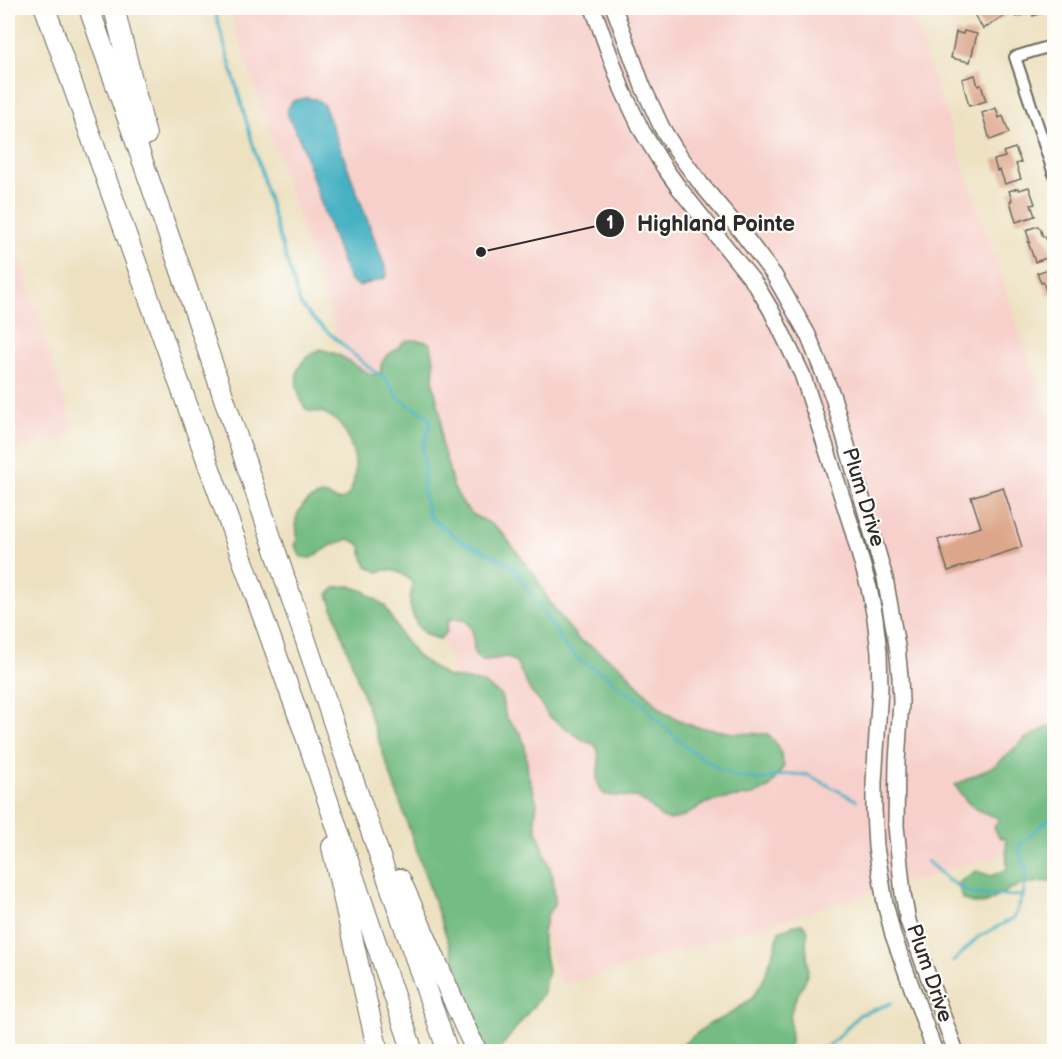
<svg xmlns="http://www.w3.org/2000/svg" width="1062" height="1059" viewBox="0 0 1062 1059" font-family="'Balsamiq Sans',sans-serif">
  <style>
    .built { fill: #f7d0cb }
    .forest { fill: #74bc83; stroke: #507457; stroke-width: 1.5 }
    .water { fill: #45b1c3; stroke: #386e77; stroke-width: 1.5 }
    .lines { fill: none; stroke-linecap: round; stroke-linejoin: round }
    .stream { stroke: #45b1c3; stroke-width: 3 }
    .building { fill: #dba68a }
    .street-casing { stroke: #6f6b60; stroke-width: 14 }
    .secondary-casing { stroke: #6f6b60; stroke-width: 18 }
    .highway-casing { stroke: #6f6b60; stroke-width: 22 }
    .street { stroke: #fff; stroke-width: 10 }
    .secondary { stroke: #fff; stroke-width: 15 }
    .highway { stroke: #fff; stroke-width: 20 }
    .labels { text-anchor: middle; stroke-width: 4.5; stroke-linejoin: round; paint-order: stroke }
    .street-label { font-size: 21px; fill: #2b2b2b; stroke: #fdfcf7 }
    .leader { fill: none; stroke: #2b2b2b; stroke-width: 2 }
    .callout-dot { fill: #2b2b2b; stroke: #fdfcf7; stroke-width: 2 }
    .mark-label { font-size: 18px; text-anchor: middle; font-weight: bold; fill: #fff }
    .callout-label { font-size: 22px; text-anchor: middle; font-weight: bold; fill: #2b2b2b; stroke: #fdfcf7; stroke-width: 4.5; stroke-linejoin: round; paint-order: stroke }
  </style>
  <rect width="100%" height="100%" fill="#fdfcf7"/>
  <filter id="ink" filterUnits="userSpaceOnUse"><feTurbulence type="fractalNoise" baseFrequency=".0167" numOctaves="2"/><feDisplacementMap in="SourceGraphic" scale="12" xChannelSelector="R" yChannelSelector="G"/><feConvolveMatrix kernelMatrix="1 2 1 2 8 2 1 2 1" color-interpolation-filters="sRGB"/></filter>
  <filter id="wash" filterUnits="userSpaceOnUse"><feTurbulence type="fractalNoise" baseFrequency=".008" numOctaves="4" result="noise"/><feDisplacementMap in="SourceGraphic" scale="24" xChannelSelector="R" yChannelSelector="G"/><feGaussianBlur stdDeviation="1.35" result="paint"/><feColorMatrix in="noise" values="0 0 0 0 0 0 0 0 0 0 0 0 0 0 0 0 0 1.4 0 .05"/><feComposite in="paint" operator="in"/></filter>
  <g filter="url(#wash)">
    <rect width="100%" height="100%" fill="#ede1c1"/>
    <path class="built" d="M228,8h682l144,424v407l-492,147 -219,-635z
      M8,224l67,208 -67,20z"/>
    <path class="forest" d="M411,340l15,1 5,4 3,16 -1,22 8,34v26l7,22 5,22 11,18 8,9 21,11 10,9 31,40 15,27 12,17 19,23 9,4 35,24 8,10 33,34 20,10 8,3 40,7 35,1 11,13 5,19 -14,21 -17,8 -24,3 -23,5 -24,14 -11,3 -9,-2 -11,-11 -14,-10 -24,-1 -9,-2 -4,-5 -3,-9 2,-18 -1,-12 -4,-6 -8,-2 -38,-26 -8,-14 -9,-10 -15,-30 -8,-5c-8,0 -17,4 -25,3 -13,-2 -8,-17 -10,-26 -1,-5 -4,-9 -7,-13l-15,-3 -5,8 1,5 -7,8c-5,-1 -9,-2 -13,-4 -11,-7 -18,-26 -17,-38 1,-5 4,-9 2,-14 -4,-7 -17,-14 -25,-13 -3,0 -6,1 -9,2l-11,-6 -4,-8 -2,-12 -5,-4 -7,-3 -17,6 -21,13 -10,-1 -6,-11c7,-16 -6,-22 7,-39 4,-6 16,-13 24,-12 5,1 3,2 8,4 13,5 18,-9 20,-19 5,-23 -7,-58 -30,-67 -6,-3 -13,1 -18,-4 -3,-3 -4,-8 -6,-12 -9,-24 -1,-38 21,-48l18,6 27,17 8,3 7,-3c-1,-7 2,-14 8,-18 4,-3 5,-2 9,-6 5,-5 5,-7 13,-8z
      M350,586l14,5 21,15 17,31 15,19 29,20 37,7 18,12 5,23 8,8 7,8 4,13 3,27 9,29 -2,14 1,10 17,51 2,22 -2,7 -5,6 -5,19v13l5,26 -6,24 -44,56h-12l-158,-457 9,-7z
      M1054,724v156c-12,2 -26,3 -38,7 -24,8 -26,25 -54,12l-4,-16 18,-12 16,5 15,-7 -1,-30 -7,-2 -5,-9 5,-10c-24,-7 -31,-12 -44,-33l41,-20 29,-26z
      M802,924l4,3 2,4 -2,11 2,28 -3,11 -11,21 -4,14 1,27 -3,8h-128l22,-6 27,-21 16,-7 27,-19 11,-17 13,-36 3,-14 16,-6z"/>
    <path class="water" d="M306,98l10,1 8,6 61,162 2,8 -2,3 -26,8 -9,-5 -4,-8 -22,-61 -23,-70 -13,-26 -1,-5 5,-10z"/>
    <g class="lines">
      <path class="stream" d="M214,8l64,224 22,72 12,14 55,48 20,14 10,17 33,21v7l-7,23 2,25 -3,13 7,30 32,25 21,9 27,14 6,5 51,78 15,14 27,15 15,14 21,13 6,10 37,35 29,19 22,11 4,-1 16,3 31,-6 19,1 48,25
        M927,861l21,19 24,14 51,2
        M953,962l25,-25 36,-19 9,-22 3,-15v-13l-6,-13v-10l34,-31
        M821,1052l15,-13 23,-24 33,-12"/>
    </g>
    <g id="blocks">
      <path class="building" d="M977,8h27l4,6 -25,15 -11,-18z
        M1013,8h29l2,4 -11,4 -1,-4 -16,5z
        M964,31l13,3 -7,28 -19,-4 5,-26 7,2z
        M975,75l3,11 3,-1 5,16 -17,5 -7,-27z
        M996,108l3,10 4,-2 6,17 -19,7 -8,-27z
        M1015,148l6,14 -5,2 5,15 -16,5 -5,-14 -3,1 -3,-11 11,-3 -2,-5z
        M1029,187l6,17 -4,1 4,11 -19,6 -6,-21 2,-1 -3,-9 9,-3 1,2z
        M1038,226l1,2h1l3,9 2,-1 3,7 1,-1 3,14 -17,6 -7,-20h2l-4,-12z
        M1054,267v26l-6,3 -5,-14 -2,1 -4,-10z
        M1003,487l19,60 -74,24 -10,-31 43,-13 -10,-30z"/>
    </g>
  </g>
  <g filter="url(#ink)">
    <use href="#blocks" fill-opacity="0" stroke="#6f6b60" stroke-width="1.5"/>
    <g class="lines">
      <defs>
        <path id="street" d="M1054,45l-39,12 39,117"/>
        <path id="secondary" d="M593,8l29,81 20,42 22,36 15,21 77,97 15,25 31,64 10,30 40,124 17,60 6,30 4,34 1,36 -6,94v28l2,37 9,56 8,32 42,117
          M614,8l29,79 19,41 13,21 26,35 38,45 35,46 34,60 25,62 52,181 12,68 3,31 1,25 -4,60 -1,64 7,68 5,27 48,131"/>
        <path id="highway" d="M45,8l265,740 103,304
          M89,8l89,254 161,477 109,313
          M114,8l32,127
          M332,847l46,205
          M400,879l65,148 12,25"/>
      </defs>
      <use href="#street" class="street-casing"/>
      <use href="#secondary" class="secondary-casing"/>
      <use href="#highway" class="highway-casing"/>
      <use href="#street" class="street"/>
      <use href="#secondary" class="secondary"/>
      <use href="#highway" class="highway"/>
    </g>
  </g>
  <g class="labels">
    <g class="street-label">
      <text transform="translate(864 497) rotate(73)" y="7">Plum Drive</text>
      <text transform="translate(930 973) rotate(71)" y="7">Plum Drive</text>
    </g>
  </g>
  <path class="leader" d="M481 252L610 223"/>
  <g class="callout-dot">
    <circle cx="481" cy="252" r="6"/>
    <circle cx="610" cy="223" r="15"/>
  </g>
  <g class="mark-label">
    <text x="610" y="229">1</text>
  </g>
  <g class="callout-label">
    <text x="716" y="231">Highland Pointe</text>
  </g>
  <rect width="1062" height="1059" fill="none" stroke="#fdfcf7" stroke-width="30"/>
</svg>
